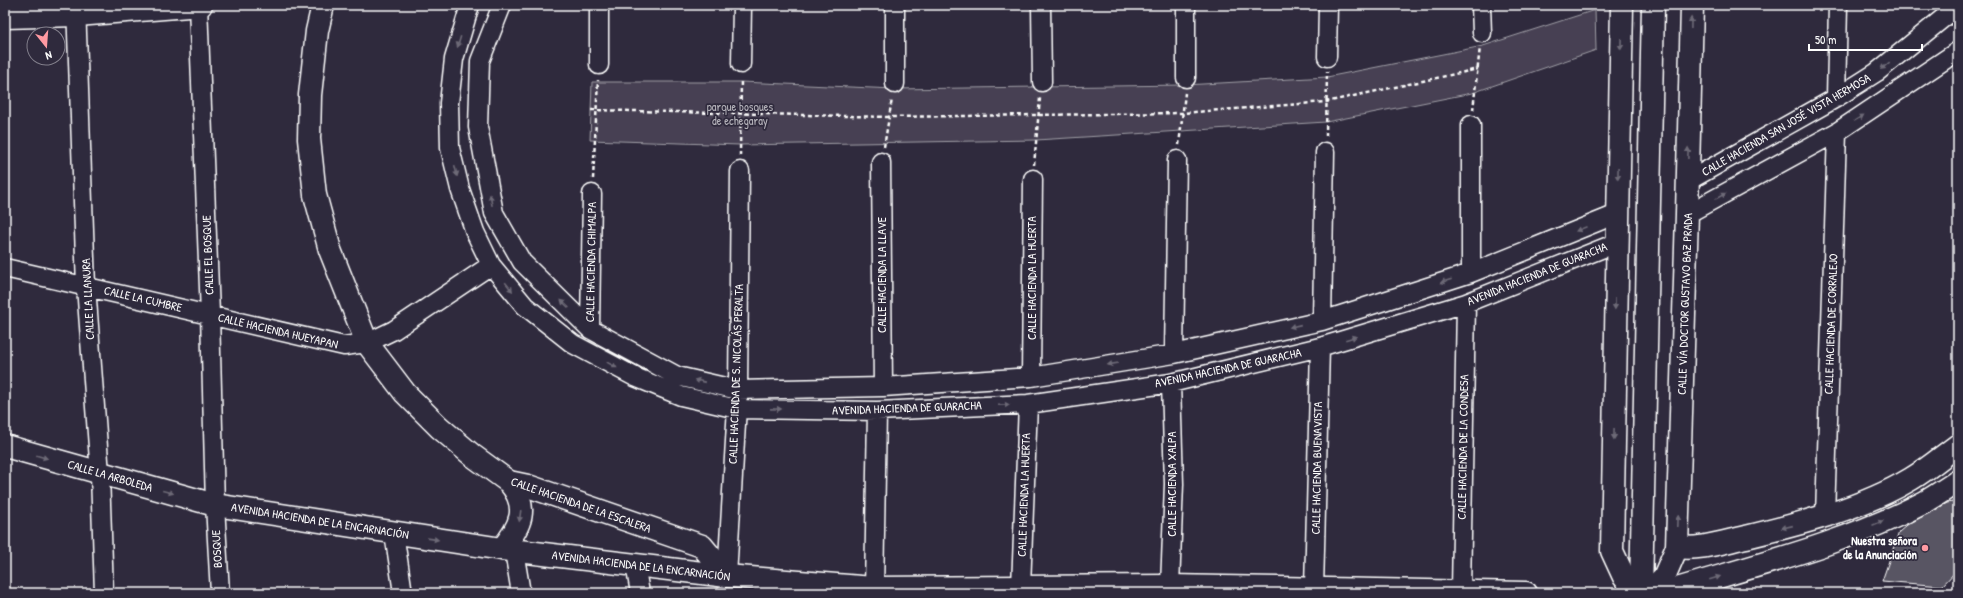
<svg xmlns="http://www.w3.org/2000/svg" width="1963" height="598" viewBox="0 0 1963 598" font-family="'Patrick Hand',sans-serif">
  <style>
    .green { fill: #464152; stroke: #a2a0a8 }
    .building { fill: #595564; stroke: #fff }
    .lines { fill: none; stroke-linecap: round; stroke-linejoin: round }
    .minor-casing { stroke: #fff; stroke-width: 21 }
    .tertiary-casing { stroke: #fff; stroke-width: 25 }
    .secondary-casing { stroke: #fff; stroke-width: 25 }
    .primary-casing { stroke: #fff; stroke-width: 25 }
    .path { stroke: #fff; stroke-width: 2.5; stroke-dasharray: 4 3; stroke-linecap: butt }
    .minor { stroke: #2f2a3d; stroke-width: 18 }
    .tertiary { stroke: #2f2a3d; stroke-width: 22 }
    .secondary { stroke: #2f2a3d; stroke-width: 22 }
    .primary { stroke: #2f2a3d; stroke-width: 22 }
    .oneway { fill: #6d6a77 }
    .poi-dot { fill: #ff9aa2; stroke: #2f2a3d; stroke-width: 1.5 }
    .labels { text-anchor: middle; stroke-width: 3.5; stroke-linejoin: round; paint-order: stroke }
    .park-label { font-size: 12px; fill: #b5b3ba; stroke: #2f2a3d }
    .street-label { font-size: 12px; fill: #fff; stroke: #2f2a3d }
    .poi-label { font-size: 12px; font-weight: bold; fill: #fff; stroke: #2f2a3d; text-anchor: end }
  </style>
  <rect width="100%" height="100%" fill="#2f2a3d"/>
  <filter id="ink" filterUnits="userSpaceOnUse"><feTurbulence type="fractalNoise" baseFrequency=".025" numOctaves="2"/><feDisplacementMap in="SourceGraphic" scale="8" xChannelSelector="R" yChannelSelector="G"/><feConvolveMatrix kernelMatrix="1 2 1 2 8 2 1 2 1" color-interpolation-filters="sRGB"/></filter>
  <g filter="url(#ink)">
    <path class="green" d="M1595,10l1,40 -124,43 -146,29 -290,18 -296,5 -150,-5 2,-58h149l153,7 291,-4 142,-8 156,-31z"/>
    <path class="building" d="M1958,501v68l-16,17 -60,-5 17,-49 8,-7 40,-22z"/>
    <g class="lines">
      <defs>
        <path id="minor" d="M76,5l10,281 14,188 4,119
          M198,5l12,309 5,191 5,88
          M470,5l-16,54 -5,44 1,45 10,41 15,43 16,33 34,41 48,38 62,33 46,19 56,13 140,2 151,-7 143,-21 149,-36 146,-44 150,-60
          M502,5l-22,56 -2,66 16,86 28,49 68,67 87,47 61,14 145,-3 148,-10 143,-23 148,-33 149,-48 146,-59
          M599,5v60
          M1041,5l1,77
          M1186,5v73
          M1481,5l1,28
          M1327,57l1,-52
          M741,64l1,-59
          M895,84v-79
          M1836,98l2,-93
          M881,162l2,225
          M1688,181l148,-83 41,-26 81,-66
          M1687,214l150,-82 121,-81
          M5,268l339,78 23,-3 27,-13 97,-65
          M1471,273v-148
          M1322,321l3,-169
          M590,329l2,-135
          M1174,354l3,-194
          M1031,377l2,-198
          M1825,516l12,-384
          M394,533l9,60
          M514,551l7,42
          M635,564l5,29
          M727,576l11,-186 2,-219
          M1170,586l4,-102 -3,-101
          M1021,587l7,-183
          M1314,589l6,-242
          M1461,591l5,-288
          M874,593l3,-182"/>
        <path id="tertiary" d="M1622,5l-10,546 12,26 12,16
          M502,549c19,-23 28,-42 7,-67
          M1648,593l16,-16 13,-30 10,-333 5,-209"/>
        <path id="secondary" d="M323,5l-6,26 -7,64 -1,44 6,56 15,55 37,93 38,50 34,34 33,28 37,27 19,4 174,60 25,30
          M5,17l72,-2 124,-10
          M5,446l210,59 287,44 225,27 146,12 297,-2 356,7
          M1677,547c23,3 46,-5 69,-10 54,-13 117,-29 165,-58 17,-10 32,-23 47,-34
          M1664,593c88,-27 179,-48 261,-91 11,-6 22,-14 33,-21"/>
        <path id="primary" d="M1641,593l12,-588"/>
      </defs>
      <use href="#minor" class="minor-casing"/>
      <use href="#tertiary" class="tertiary-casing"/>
      <use href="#secondary" class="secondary-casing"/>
      <use href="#primary" class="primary-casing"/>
      <path class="path" d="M591,110l298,7 293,-4 144,-11 152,-33
        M1473,110l7,-63
        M1326,136l1,-65
        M1179,145l6,-52
        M884,147l8,-48
        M740,156l1,-77
        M1034,165l6,-67
        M593,179l5,-99"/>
      <use href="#minor" class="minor"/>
      <use href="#tertiary" class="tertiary"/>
      <use href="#secondary" class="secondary"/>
      <use href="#primary" class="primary"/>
    </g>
    <defs><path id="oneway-solid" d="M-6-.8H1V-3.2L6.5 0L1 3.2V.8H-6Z"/></defs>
    <g class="oneway">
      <use href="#oneway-solid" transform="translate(1691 23) rotate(-89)"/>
      <use href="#oneway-solid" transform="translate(459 42) rotate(107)"/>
      <use href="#oneway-solid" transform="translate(1621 44) rotate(91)"/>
      <use href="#oneway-solid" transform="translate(1885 66) rotate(141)"/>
      <use href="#oneway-solid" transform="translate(1859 118) rotate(-32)"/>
      <use href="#oneway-solid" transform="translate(1688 153) rotate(-89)"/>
      <use href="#oneway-solid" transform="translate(456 171) rotate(77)"/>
      <use href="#oneway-solid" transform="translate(1618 174) rotate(91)"/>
      <use href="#oneway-solid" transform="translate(1721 196) rotate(-29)"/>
      <use href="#oneway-solid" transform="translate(491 200) rotate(-101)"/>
      <use href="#oneway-solid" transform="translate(1581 229) rotate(158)"/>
      <use href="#oneway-solid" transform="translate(1446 281) rotate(162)"/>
      <use href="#oneway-solid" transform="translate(509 287) rotate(51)"/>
      <use href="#oneway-solid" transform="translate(565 304) rotate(-136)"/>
      <use href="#oneway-solid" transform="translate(1615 304) rotate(91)"/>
      <use href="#oneway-solid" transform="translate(1295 326) rotate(167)"/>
      <use href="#oneway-solid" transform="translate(1351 338) rotate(-17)"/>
      <use href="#oneway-solid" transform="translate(1113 364) rotate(171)"/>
      <use href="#oneway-solid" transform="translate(612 365) rotate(29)"/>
      <use href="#oneway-solid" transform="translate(700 381) rotate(-167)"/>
      <use href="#oneway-solid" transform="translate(1004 405) rotate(-3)"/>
      <use href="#oneway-solid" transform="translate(776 409) rotate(1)"/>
      <use href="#oneway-solid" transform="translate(1614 434) rotate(91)"/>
      <use href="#oneway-solid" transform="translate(42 457) rotate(16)"/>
      <use href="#oneway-solid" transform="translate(168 492) rotate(15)"/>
      <use href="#oneway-solid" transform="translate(520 516) rotate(98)"/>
      <use href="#oneway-solid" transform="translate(1678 521) rotate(-88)"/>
      <use href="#oneway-solid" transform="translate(1878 523) rotate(-22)"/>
      <use href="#oneway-solid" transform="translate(1787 527) rotate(167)"/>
      <use href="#oneway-solid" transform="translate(433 539) rotate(8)"/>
      <use href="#oneway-solid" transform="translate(1715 578) rotate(-17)"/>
    </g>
  </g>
  <circle class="poi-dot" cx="1925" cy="548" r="4"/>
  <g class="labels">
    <g class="park-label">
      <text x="740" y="111">parque bosques<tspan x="740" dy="14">de echegaray</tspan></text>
    </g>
    <g class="street-label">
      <text transform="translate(1786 125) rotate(-30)" y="4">CALLE HACIENDA SAN JOSÉ VISTA HERMOSA</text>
      <text transform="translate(208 255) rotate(-92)" y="4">CALLE EL BOSQUE</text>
      <text transform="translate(591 262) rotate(-89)" y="4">CALLE HACIENDA CHIMALPA</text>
      <text transform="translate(1537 274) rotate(-22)" y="4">AVENIDA HACIENDA DE GUARACHA</text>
      <text transform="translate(882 275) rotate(-90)" y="4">CALLE HACIENDA LA LLAVE</text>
      <text transform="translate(1032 278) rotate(-90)" y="4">CALLE HACIENDA LA HUERTA</text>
      <text transform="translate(88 299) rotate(-93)" y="4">CALLE LA LLANURA</text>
      <text transform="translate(143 299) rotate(13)" y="4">CALLE LA CUMBRE</text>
      <text transform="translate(1685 304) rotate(-88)" y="4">CALLE VÍA DOCTOR GUSTAVO BAZ PRADA</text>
      <text transform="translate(1831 324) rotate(-88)" y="4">CALLE HACIENDA DE CORRALEJO</text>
      <text transform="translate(278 331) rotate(13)" y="4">CALLE HACIENDA HUEYAPAN</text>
      <text transform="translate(1228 368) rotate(-12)" y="4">AVENIDA HACIENDA DE GUARACHA</text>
      <text transform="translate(736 374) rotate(-88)" y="4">CALLE HACIENDA DE S. NICOLÁS PERALTA</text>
      <text transform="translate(907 408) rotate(-2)" y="4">AVENIDA HACIENDA DE GUARACHA</text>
      <text transform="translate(1463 447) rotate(-89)" y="4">CALLE HACIENDA DE LA CONDESA</text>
      <text transform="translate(1317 468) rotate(-89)" y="4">CALLE HACIENDA BUENAVISTA</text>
      <text transform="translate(110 476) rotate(16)" y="4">CALLE LA ARBOLEDA</text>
      <text transform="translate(1172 484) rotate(-90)" y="4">CALLE HACIENDA XALPA</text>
      <text transform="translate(1024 495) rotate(-88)" y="4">CALLE HACIENDA LA HUERTA</text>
      <text transform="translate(581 505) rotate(19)" y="4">CALLE HACIENDA DE LA ESCALERA</text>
      <text transform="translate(320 521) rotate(9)" y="4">AVENIDA HACIENDA DE LA ENCARNACIÓN</text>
      <text transform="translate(217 549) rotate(-93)" y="4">BOSQUE</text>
      <text transform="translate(641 566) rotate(7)" y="4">AVENIDA HACIENDA DE LA ENCARNACIÓN</text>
    </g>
    <g class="poi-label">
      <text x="1917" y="545">Nuestra señora<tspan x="1917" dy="14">de la Anunciación</tspan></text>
    </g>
  </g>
  <rect width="1963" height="598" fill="none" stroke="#2f2a3d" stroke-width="20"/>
  <rect x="10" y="10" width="1943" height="578" fill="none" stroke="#fff" stroke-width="1.5" filter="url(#ink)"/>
  <g transform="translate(46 46) rotate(163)"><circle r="19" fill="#2f2a3d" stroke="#827f8b"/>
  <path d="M0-3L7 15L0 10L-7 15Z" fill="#ff9aa2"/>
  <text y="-6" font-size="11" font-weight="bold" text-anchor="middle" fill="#ffffff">N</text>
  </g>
  <path d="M1809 44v6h113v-6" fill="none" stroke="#ffffff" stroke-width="2"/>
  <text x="1815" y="44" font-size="12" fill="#ffffff" stroke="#2f2a3d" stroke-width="3" paint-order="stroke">50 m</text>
</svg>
